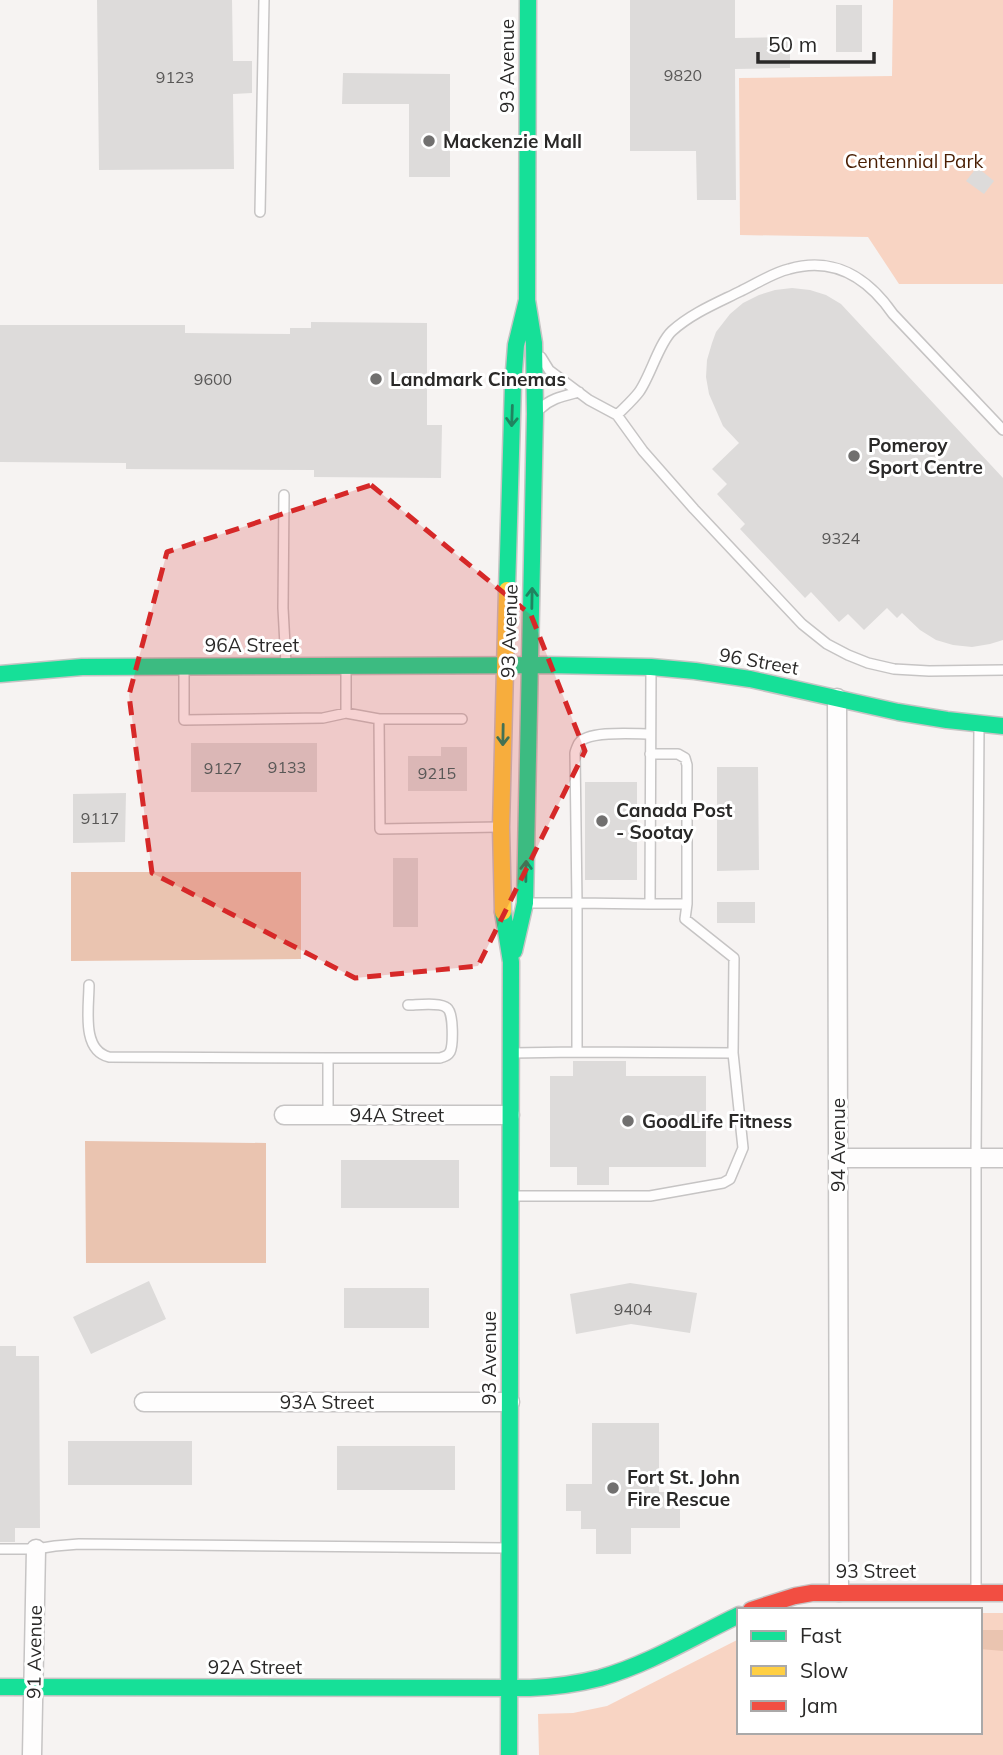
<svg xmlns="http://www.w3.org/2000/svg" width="1003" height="1755" viewBox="0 0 1003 1755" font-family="Mulish,sans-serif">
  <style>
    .green { fill: #f8d4c3 }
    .forest { fill: #eac4b0 }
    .building { fill: #dddbda }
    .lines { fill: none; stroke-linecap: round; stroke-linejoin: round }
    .lane-casing { stroke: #c6c4c4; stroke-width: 12 }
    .street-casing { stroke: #c6c4c4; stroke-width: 21 }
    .fast-casing { stroke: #c6c4c4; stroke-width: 19 }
    .slow-casing { stroke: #c6c4c4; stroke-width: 19 }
    .jam-casing { stroke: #c6c4c4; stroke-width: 19 }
    .lane { stroke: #fefdfd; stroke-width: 9 }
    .street { stroke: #fefdfd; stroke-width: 18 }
    .fast { stroke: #16e098; stroke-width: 16 }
    .slow { stroke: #ffcf43; stroke-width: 16 }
    .jam { stroke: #f24e42; stroke-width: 16 }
    .oneway { stroke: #208460 }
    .marked { fill: #d62828; fill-opacity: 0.2; stroke: #d62828; stroke-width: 5; stroke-dasharray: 14 9; stroke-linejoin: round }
    .poi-dot { fill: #71706f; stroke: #fff; stroke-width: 2.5 }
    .labels { text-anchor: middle; stroke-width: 6; stroke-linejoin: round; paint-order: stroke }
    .number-label { font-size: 16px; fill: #585756 }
    .street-label { font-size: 19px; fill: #2a2928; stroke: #fff }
    .poi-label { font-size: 19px; font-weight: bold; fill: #2a2928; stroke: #fff; text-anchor: start }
    .park-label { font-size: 19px; fill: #4a1f04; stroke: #fff }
  </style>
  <rect width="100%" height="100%" fill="#f6f3f2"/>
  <path class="green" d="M893,0h110v284h-104l-31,-47 -128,-2 -1,-157 153,-2z
    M980,1613h23v142h-464l-1,-41 35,-1 34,-7 132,-67v93h241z"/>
  <path class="forest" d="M71,872h230v87l-230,2z
    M85,1141l181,2v120h-180z
    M980,1630h23v21l-23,-2z"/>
  <path class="building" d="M97,0h135l1,61h19v32l-19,1 1,75 -135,1z
    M630,0h105v38l55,-1v31l-55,1 1,131h-39l-1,-49h-66z
    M836,5h26v47h-26z
    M343,73l107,1v103h-41v-73h-67z
    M977,167l17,14 -10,13 -18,-13z
    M792,288l18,2 16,5 15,9 162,174v162l-13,4 -18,3 -19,-2 -17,-5 -16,-10 -18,-17 -5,5 -10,-10 -23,22 -16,-16 -9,8 -28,-30 -6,6 -65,-69 5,-5 -28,-30 10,-10 -15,-15 27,-26 -16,-17 -14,-32 -3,-17 1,-17 5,-17 4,-11 14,-18 13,-11 16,-8 16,-5z
    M311,322l116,1v102h15l-1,53 -127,-1v-7l-188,-1v-6l-126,-1v-137h185v8l105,1v-6h21z
    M191,743h126v49h-126z
    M441,747h26v44h-59v-35h33z
    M717,767h41l1,103 -42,1z
    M585,782h52v98h-52z
    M126,793l-1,49 -52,1v-49z
    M393,858h25v69h-25z
    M717,902h38v21h-38z
    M573,1061h53v15h80v91h-97v18h-32v-18h-27v-91h23z
    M341,1160h118v48h-118z
    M149,1281l17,38 -75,35 -18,-37z
    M630,1283l67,10 -7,40 -59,-9 -55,10 -6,-40z
    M344,1288h85v40h-85z
    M0,1346h16v10h23l1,172h-25v14h-15z
    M592,1423h67v69h21v36h-49v26h-35v-25h-15v-18h-15v-27h26z
    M68,1441h124v44h-124z
    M337,1446h118v44h-118z"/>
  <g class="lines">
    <defs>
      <path id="lane" d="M260,212l4,-212
        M541,357l8,13 40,30 28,15 26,36 51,58 108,115 25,20 21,11 20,8 26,6 35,2 74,-1
        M540,409c11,-11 24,-13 39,-17
        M617,415c7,-7 16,-15 22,-23 11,-15 20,-49 33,-61 20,-18 45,-28 69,-40 15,-7 31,-18 48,-22 45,-13 79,9 104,45l110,116
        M284,495l-1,113 3,56
        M346,668v45
        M184,669v51l139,-2 23,-5 33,6
        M462,719h-83l1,110 119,-2
        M650,754h28l7,4 2,7v139
        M527,903h50l-2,-150c0,-1 3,-9 4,-10 9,-13 56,-9 71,-9
        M650,904h37l-2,15 49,39 -1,95
        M89,985c0,23 -8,65 20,72l219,1v57
        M512,1053l65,-1v-149l73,1 1,-235
        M328,1058h112c5,-2 7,-1 10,-6 3,-6 4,-39 -3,-44 -6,-6 -30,-3 -39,-3
        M512,1196h138l73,-13 7,-4 13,-31 -10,-95 -156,-1
        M0,1549h36l19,-3 24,-2 428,4
        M976,1591v-433l3,-432"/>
      <path id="street" d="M837,698l2,894
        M284,1115h226
        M838,1158h165
        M144,1402h366
        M32,1755l4,-206"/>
      <path id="fast" d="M507,590l6,-206 3,-39 11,-45
        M0,674l82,-7 465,-2 104,2 44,4 55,8 148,33 49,8 56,6
        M503,912l8,50 -2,793
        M514,951l11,-48 10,-489 -1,-71 -7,-43 1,-300
        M0,1687l530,1c24,-1 47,-4 70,-10 49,-14 93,-41 139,-63"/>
      <path id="slow" d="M503,912l-2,-85 6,-237"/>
      <path id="jam" d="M751,1610l44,-14 17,-3h191"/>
    </defs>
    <use href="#lane" class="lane-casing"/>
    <use href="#street" class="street-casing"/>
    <use href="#fast" class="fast-casing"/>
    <use href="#slow" class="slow-casing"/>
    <use href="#jam" class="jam-casing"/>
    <use href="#lane" class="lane"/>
    <use href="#street" class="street"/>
    <use href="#fast" class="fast"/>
    <use href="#slow" class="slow"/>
    <use href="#jam" class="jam"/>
  </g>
  <defs><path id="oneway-shaft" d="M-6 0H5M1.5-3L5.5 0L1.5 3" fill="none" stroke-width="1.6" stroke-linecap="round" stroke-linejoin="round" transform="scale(1.75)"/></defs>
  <g class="oneway">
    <use href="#oneway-shaft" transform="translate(512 416) rotate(92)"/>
    <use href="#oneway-shaft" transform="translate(532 598) rotate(-89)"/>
    <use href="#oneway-shaft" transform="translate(503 735) rotate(91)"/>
    <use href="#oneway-shaft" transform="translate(526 871) rotate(-89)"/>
  </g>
  <path class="marked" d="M371,485l160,130 54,136 -107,215 -123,12 -203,-105 -23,-178 38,-143z"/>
  <g class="poi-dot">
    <circle cx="429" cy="141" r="7"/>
    <circle cx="376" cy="379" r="7"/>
    <circle cx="854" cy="456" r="7"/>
    <circle cx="602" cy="821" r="7"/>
    <circle cx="628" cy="1121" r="7"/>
    <circle cx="613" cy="1488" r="7"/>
  </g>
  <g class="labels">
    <g class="number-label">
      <text x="683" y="81">9820</text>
      <text x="175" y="83">9123</text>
      <text x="213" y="385">9600</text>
      <text x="841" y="544">9324</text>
      <text x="287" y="773">9133</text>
      <text x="223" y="774">9127</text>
      <text x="437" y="779">9215</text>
      <text x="100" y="824">9117</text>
      <text x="633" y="1315">9404</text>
    </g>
    <g class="street-label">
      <text transform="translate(507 66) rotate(-90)" y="7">93 Avenue</text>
      <text transform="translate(509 631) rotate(-88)" y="7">93 Avenue</text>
      <text x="252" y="652">96A Street</text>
      <text transform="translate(759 661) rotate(10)" y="7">96 Street</text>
      <text x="397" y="1122">94A Street</text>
      <text transform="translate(838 1145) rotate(-90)" y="7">94 Avenue</text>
      <text transform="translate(489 1358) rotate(-90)" y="7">93 Avenue</text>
      <text x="327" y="1409">93A Street</text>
      <text x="876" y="1578">93 Street</text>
      <text transform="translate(34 1652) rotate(-89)" y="7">91 Avenue</text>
      <text x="255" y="1674">92A Street</text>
    </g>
    <g class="poi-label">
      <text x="443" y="148">Mackenzie Mall</text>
      <text x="390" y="386">Landmark Cinemas</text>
      <text x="868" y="452">Pomeroy<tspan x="868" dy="22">Sport Centre</tspan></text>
      <text x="616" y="817">Canada Post<tspan x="616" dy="22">- Sootay</tspan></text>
      <text x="642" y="1128">GoodLife Fitness</text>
      <text x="627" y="1484">Fort St. John<tspan x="627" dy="22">Fire Rescue</tspan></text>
    </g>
    <g class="park-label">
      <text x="914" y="168">Centennial Park</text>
    </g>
  </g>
  <rect x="737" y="1608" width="245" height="126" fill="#ffffff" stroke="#aaa9a9" stroke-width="2"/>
  <rect x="751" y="1631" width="35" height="10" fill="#16e098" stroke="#aaa9a9" stroke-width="2"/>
  <text x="800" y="1643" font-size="21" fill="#2a2928">Fast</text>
  <rect x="751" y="1666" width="35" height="10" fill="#ffcf43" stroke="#aaa9a9" stroke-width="2"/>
  <text x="800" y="1678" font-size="21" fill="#2a2928">Slow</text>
  <rect x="751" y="1701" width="35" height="10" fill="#f24e42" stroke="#aaa9a9" stroke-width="2"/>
  <text x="800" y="1713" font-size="21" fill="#2a2928">Jam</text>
  <path d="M758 52v10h116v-10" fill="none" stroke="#2a2928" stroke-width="3.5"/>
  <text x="768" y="52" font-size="21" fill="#2a2928" stroke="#ffffff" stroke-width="5" paint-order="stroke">50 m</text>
</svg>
